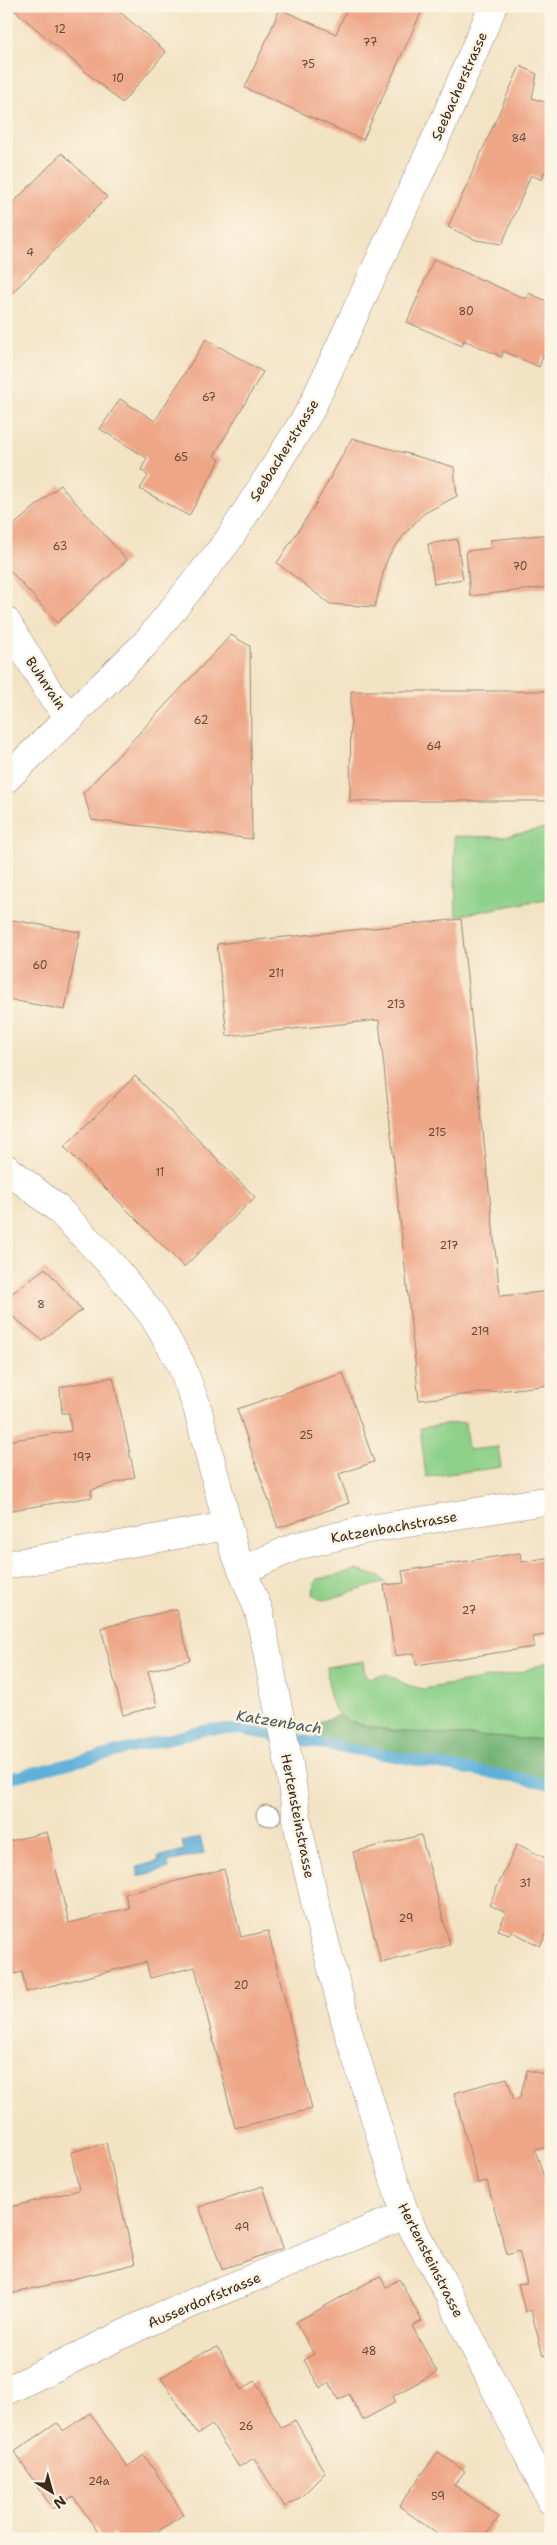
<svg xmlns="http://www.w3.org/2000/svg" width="557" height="2545" viewBox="0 0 557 2545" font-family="'Shantell Sans',sans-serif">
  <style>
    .green { fill: #8dd089; stroke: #647d54 }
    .forest { fill: #72b275; stroke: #566e4a }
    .water { fill: #5eb0d9; stroke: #4c6d7c }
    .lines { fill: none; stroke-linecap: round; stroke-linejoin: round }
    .stream { stroke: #5eb0d9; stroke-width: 11 }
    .building { fill: #eea687 }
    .service-casing { stroke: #978672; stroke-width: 21 }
    .minor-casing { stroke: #978672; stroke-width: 29 }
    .tertiary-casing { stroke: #978672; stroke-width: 29 }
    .service { stroke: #fff; stroke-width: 19 }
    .minor { stroke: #fff; stroke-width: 28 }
    .tertiary { stroke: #fff; stroke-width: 28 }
    .labels { text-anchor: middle; stroke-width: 5; stroke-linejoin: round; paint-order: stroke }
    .number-label { font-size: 11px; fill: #684938 }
    .street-label { font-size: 14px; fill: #3b2a1e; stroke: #fcf5e5 }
    .water-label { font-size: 15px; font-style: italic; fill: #47595f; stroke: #fcf5e5 }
  </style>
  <rect width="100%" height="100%" fill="#fcf5e5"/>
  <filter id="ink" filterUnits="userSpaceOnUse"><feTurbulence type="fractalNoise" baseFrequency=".02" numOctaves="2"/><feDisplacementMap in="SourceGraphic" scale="10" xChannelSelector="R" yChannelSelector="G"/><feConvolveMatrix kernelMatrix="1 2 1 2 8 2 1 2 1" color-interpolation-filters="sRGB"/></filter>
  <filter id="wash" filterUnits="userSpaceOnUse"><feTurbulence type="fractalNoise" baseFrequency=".0096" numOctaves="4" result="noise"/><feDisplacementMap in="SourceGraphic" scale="20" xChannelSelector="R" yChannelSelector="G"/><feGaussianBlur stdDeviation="1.12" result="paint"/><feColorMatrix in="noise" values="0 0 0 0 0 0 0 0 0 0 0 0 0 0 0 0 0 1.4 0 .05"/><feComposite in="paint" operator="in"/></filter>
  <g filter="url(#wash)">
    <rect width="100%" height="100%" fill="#f3e3c5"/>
    <path class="green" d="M551,827v71l-95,18 -2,-80 49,1z
      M465,1422l3,28 30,-3 3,20 -75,10 -6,-49z
      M357,1570l22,7 6,5 -56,17 -7,1 -9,-6 1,-11 4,-4z
      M551,1660v80c-37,-2 -190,-4 -212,-25 -10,-9 -11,-35 -12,-48l36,-6 2,13 4,4 18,-4 20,11 16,4 99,-17z"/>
    <path class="forest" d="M339,1715c25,17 62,16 93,18 39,3 79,5 119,7v39l-211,-34 -23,-6 -2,-16z"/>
    <path class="water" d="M200,1837l4,16 -36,9 1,6 -30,8 -2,-9 22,-6 -1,-4 26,-7 -2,-8z"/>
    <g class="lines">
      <path class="stream" d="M6,1779l203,-50 34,1 308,54"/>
    </g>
    <g id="blocks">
      <path class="building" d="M10,6h103l53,46 -44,51z
        M348,6h76l-61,134 -118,-52 35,-79 56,25z
        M520,66l17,8 -5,24 19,6v71l-7,-3 -2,8 -11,-5 -29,69 -26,-4 -28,-13z
        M62,153l45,44 -99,100 -2,-2v-85z
        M434,259l92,40 3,-6 22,10v57l-8,-4 -4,11 -36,-16 -1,6 -38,-17 -2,6 -55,-24z
        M206,339l57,33 -49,84 6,4 -31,56 -49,-27 8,-13 -7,-6 6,-12 -47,-29 20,-30 35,22z
        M352,438l102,29 3,29 -34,18 -20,22 -13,18 -5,11 -10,42 -45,-3 -53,-41 38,-58z
        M60,485l67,75 -70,63 -51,-57v-34z
        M551,534v53l-81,9 -4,-45 25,-3 -1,-8z
        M457,539l6,40 -29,5 -6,-40z
        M231,635l19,11 2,193 -160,-19 -9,-27z
        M351,691h200v110h-201z
        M7,919l73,13 -15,78 -59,-11z
        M461,919l39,377 51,-5v94l-132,15 -40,-380 -152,16 -10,-92z
        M135,1076l120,121 -71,70 -120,-120z
        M45,1268l37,42 -40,30 -36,-29v-13z
        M343,1373l31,89 -35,12 10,29 -71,25 -41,-119z
        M113,1377l22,100 -44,13 1,7 -86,14v-70l65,-10 -2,-18h-7l-2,-26z
        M520,1553l2,9 29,-5v77l-18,3 1,10 -118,18 -2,-12 -19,3 -11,-71 20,-2 -2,-12z
        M176,1609l14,51 -42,11 9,35 -34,9 -22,-87z
        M47,1832l22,91 60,-15 -4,-14 99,-25 17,68 27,-6 44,178 -77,19 -40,-161 -45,11 -4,-16 -120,30 -4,-20 -7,2 -9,-35v-97z
        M421,1835l29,110 -69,18 -28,-111z
        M517,1844l34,17v64l-11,21 -29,-15 -2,3 -11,-4 8,-17 -17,-8z
        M527,2070l24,6v70l-16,4 16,48v155l-8,3 -12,-46 -6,2 -7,-28 9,-1 -8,-32 -12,4 -20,-74 -9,2 -24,-90 53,-15 7,21 6,-1z
        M106,2143l29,121 -125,30 -4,-17v-69l73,-18 -8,-38z
        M263,2186l20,62 -61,21 -23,-62z
        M380,2276l6,11 13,-8 23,42 -10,5 25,46 -44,24 3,6 -33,18 -14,-26 -11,6 -9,-18 -9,6 -16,-28 10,-6 -18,-32z
        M218,2347l23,43 14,-9 26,46 14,-7 30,53 -24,24 -16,10 -31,-49 -15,9 -27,-42 -14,9 -37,-56 32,-21z
        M90,2413l37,54 17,-12 40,59 -37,25h-29l-4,-5 -6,5h-5l-30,-43 -20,13 -39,-57 43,-29 6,8z
        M438,2452l27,19 -11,14 45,32 -16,22h-39l-45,-33z"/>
    </g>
  </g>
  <g filter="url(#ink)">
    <use href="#blocks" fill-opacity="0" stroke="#978672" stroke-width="1"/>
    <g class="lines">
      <defs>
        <path id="service" d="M266,1815l5,1"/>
        <path id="minor" d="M6,621l45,74 20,23
          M6,1168l52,41 54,56 41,51 28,48 16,43 37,143 25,61 30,153 10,67 19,84 30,116 57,184 36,64 110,222
          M6,1565l221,-39
          M243,1570l54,-24 67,-16 187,-30
          M6,2391l155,-75 244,-101"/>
        <path id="tertiary" d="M6,779l139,-135 82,-102 83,-131 138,-299 45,-106"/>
      </defs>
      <use href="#service" class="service-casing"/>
      <use href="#minor" class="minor-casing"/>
      <use href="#tertiary" class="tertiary-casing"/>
      <use href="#service" class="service"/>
      <use href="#minor" class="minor"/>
      <use href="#tertiary" class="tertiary"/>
    </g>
  </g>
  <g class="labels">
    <g class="number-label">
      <text x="60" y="33">12</text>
      <text x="370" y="46">77</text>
      <text x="308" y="68">75</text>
      <text x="118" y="82">10</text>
      <text x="519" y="142">84</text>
      <text x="30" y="256">4</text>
      <text x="466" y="315">80</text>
      <text x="209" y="401">67</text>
      <text x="181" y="461">65</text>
      <text x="60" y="550">63</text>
      <text x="520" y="570">70</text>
      <text x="201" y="724">62</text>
      <text x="434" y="750">64</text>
      <text x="40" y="969">60</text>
      <text x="276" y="977">211</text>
      <text x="396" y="1008">213</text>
      <text x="437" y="1136">215</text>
      <text x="160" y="1176">11</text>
      <text x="449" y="1249">217</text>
      <text x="41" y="1308">8</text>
      <text x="480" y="1335">219</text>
      <text x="306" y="1439">25</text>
      <text x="82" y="1461">197</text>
      <text x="469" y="1614">27</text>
      <text x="525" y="1887">31</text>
      <text x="406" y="1922">29</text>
      <text x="241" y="1989">20</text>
      <text x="242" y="2231">49</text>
      <text x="369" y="2355">48</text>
      <text x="246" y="2430">26</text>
      <text x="99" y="2485">24a</text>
      <text x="438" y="2500">59</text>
    </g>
    <g class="street-label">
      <text transform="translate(459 86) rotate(-66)" y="5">Seebacherstrasse</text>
      <text transform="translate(284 450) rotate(-58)" y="5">Seebacherstrasse</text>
      <text transform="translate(46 683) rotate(56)" y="5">Buhnrain</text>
      <text transform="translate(394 1527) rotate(-10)" y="5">Katzenbachstrasse</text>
      <text transform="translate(298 1816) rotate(79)" y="5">Hertensteinstrasse</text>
      <text transform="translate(431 2260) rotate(63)" y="5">Hertensteinstrasse</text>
      <text transform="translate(204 2300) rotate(-23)" y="5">Ausserdorfstrasse</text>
    </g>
    <g class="water-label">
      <text transform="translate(279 1722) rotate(9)" y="5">Katzenbach</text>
    </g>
  </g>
  <rect width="557" height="2545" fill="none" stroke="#fcf5e5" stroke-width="25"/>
  <g transform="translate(52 2492) rotate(143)" stroke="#fcf5e5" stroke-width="4" paint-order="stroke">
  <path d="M0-4L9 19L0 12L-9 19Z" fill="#3b2a1e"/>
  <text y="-8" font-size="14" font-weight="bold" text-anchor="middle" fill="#3b2a1e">N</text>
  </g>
</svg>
